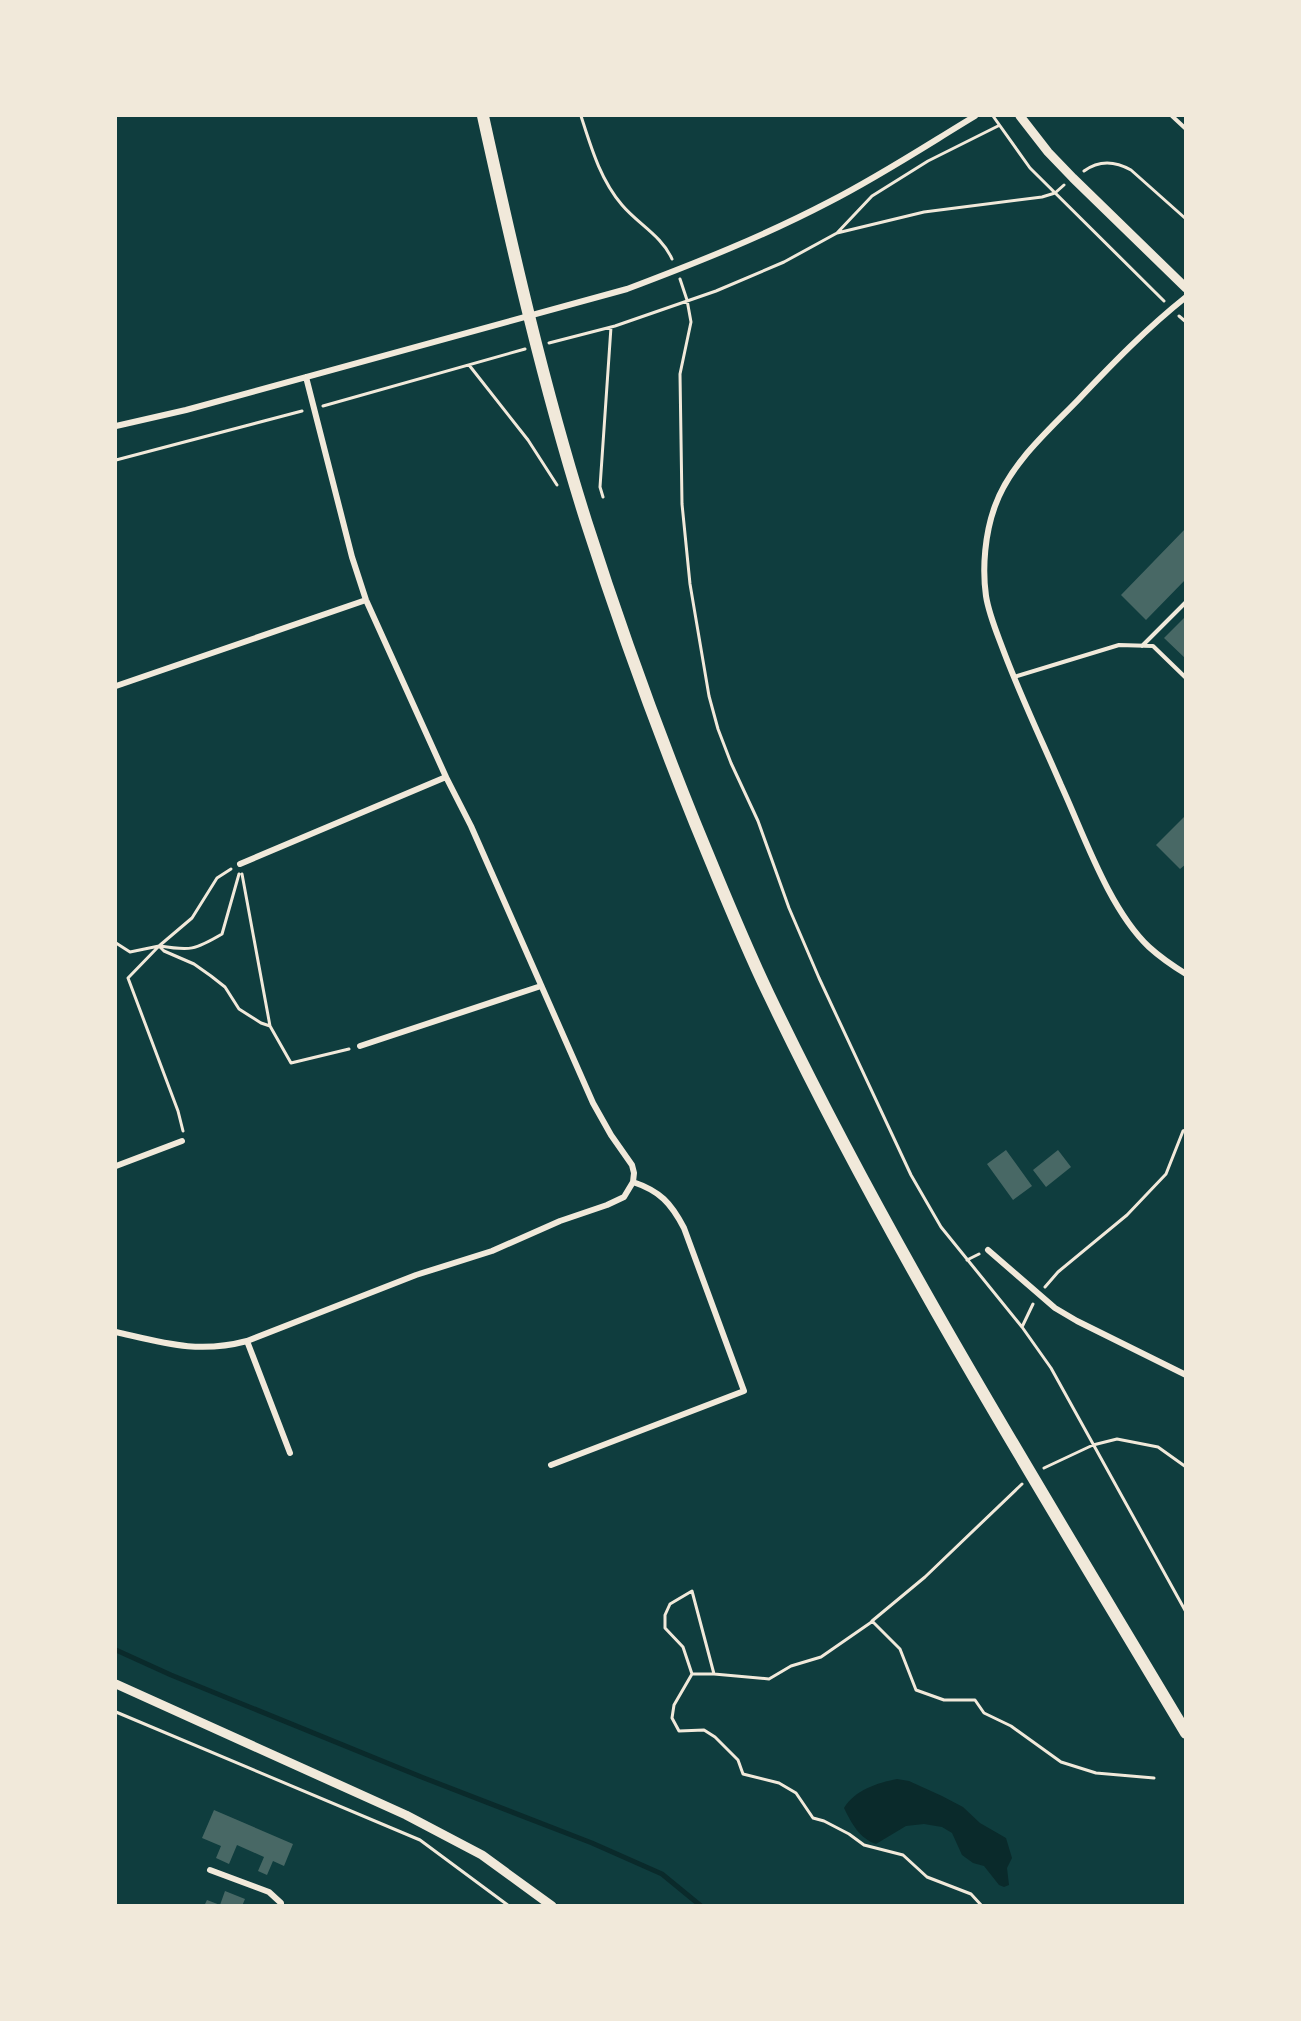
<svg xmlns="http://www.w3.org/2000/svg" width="1301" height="2021" viewBox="0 0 1301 2021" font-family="Helvetica,sans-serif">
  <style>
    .water { fill: #0a2a2b }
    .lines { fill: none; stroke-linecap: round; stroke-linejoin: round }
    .stream { stroke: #0a2a2b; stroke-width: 5 }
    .building { fill: #486865 }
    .path { stroke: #f1e9da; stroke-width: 3 }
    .service { stroke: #f1e9da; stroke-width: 4 }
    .minor { stroke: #f1e9da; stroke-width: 6 }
    .tertiary { stroke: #f1e9da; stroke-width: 9 }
    .trunk { stroke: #f1e9da; stroke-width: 12 }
  </style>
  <rect width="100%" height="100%" fill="#0f3d3e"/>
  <path class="water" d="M897,1779l12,2 33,15 21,11 17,16 26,15 6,20 -5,10 2,17 -5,2 -5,-2 -15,-19 -11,-3 -11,-8 -10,-22 -10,-6 -18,-3 -18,2 -30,18c-17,-6 -24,-20 -32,-36 11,-18 33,-25 53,-29z"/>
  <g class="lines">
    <path class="stream" d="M116,1650l55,25 253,103 168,65 70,31 39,32"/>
  </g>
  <path class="building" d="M1186,528v51l-40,41 -25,-25z
    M1186,616v43l-22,-21z
    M1186,815v49l-6,5 -24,-24z
    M1006,1150l26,36 -19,14 -26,-36z
    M1058,1150l13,17 -25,20 -13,-17z
    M214,1810l79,34 -9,22 -11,-5 -6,14 -9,-4 6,-14 -27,-12 -8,19 -13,-6 5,-12 -19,-8z
    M225,1891l20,8 -3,7h-38l3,-6 13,5z"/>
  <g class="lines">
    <path class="path" d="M581,116c10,31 19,63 41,89 16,19 40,31 50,54
      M993,116l37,52 134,133
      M1084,171c15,-11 31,-10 47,-1l55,49
      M837,233l87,-21 118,-15 13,-4 9,-8
      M680,279l7,21 4,22 -11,52 2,130 8,80 19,112 9,33 13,34 27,58 31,87 30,70 92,197 30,52 81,100 29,41 135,244
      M1179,316l7,6
      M549,343l66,-17 101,-35 68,-29 53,-29 35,-37 56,-35 70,-35
      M469,365l59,75 29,45
      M323,406l202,-57
      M116,460l186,-49
      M603,497l-3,-10 11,-160
      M242,874l28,152 21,37 58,-14
      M116,943l14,9 29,-6 5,5 30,13 17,12 14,11 14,22 22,14 9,3
      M160,946c30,5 35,4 62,-12l17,-60
      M183,1131l-5,-20 -50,-133 31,-32 33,-28 25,-40 14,-9
      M967,1260l12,-6
      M1045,1287l13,-15 69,-57 39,-41 17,-43 3,-1
      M1022,1327l11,-23
      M1044,1468l49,-23 24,-6 41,8 28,20
      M1022,1484l-97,93 -53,44 28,28 16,41 28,10h31l9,13 27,13 50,36 35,11 58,5
      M692,1674l-18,31 -2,13 7,13 25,-1 11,7 23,23 5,14 36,9 17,10 17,25 11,3 25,13 15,11 39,10 24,22 44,17 11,12
      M714,1674h-22l-9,-27 -18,-19v-13l5,-11 22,-13 22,83 55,5 22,-13 30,-9 52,-36
      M116,1712l304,128 89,66"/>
    <path class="service" d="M1172,116l14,13
      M1142,646l44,-44
      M1014,677l105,-32 34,1 33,32"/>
    <path class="minor" d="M1186,297c-39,31 -74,67 -108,103 -31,32 -68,64 -83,106 -10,27 -13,62 -9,90 3,19 11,37 18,56 17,45 38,89 57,133 23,50 48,124 88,162 11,10 24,19 37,27
      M116,426l70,-16 441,-121c69,-26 137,-53 202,-87 51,-26 98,-57 146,-86
      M116,686l250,-86
      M240,864l206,-87
      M360,1046l181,-60
      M116,1166l66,-25
      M988,1250l67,58 22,13 109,54
      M116,1332c48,11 82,22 131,9l169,-66 76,-24 68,-30 47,-16 17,-8 9,-15 1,-9 -2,-8 -21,-30 -18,-32 -122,-277 -25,-49 -80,-177 -14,-43 -46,-180
      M247,1341l43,112
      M551,1465l193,-74 -60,-163c-13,-25 -24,-37 -51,-46
      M210,1870l59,22 12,11v3"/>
    <path class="tertiary" d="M1020,116l28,36 25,26 113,110
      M116,1684l290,131 76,40 70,51"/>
    <path class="trunk" d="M483,116c30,136 61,272 103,405 33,103 69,203 109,302 24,58 47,116 74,172 122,255 272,495 417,738"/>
  </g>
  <rect width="1301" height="2021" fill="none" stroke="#f1e9da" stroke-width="234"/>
</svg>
